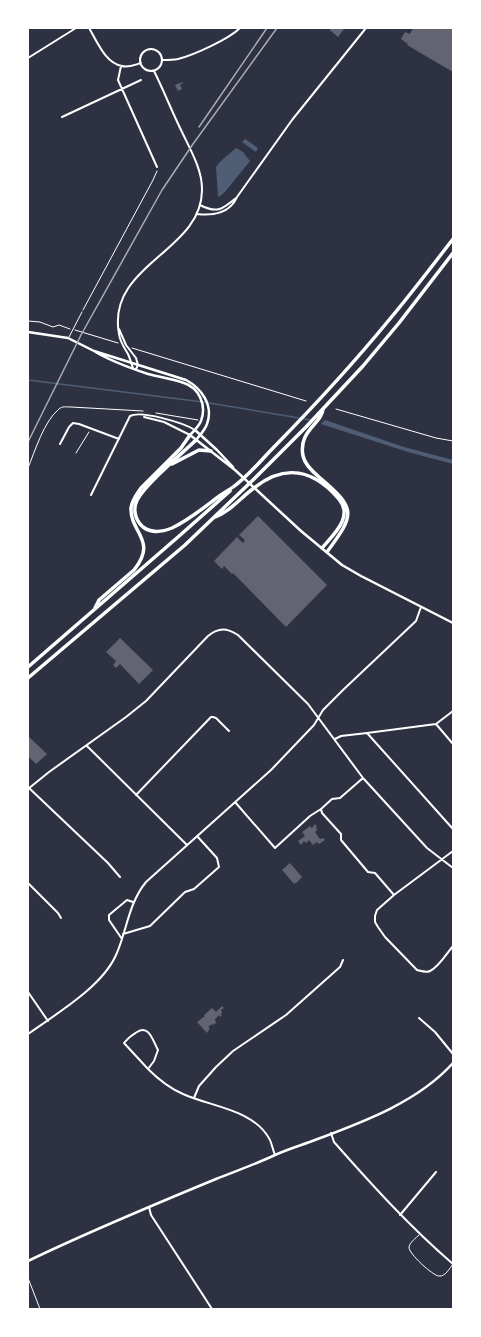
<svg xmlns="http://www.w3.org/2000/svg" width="481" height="1337" viewBox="0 0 481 1337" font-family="'Roboto Serif',serif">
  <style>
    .water { fill: #4f5d75 }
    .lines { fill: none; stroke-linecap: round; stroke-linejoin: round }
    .stream { stroke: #4f5d75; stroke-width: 1.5 }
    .building { fill: #626471 }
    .path { stroke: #fff; stroke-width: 1 }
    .service { stroke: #fff; stroke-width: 1 }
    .minor { stroke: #fff; stroke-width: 2 }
    .tertiary { stroke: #fff; stroke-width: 2.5 }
    .motorway { stroke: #fff; stroke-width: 3.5 }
    .rail { stroke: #abadb3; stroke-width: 1.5 }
  </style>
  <rect width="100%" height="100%" fill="#2d3142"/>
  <path class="water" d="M245,139l13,9 -2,4 -14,-10z
    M236,148l7,4 7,9 -25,31 -6,5 -1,-1 -2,-29c4,-7 14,-13 20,-19z
    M325,420l79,27 49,13v4l-45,-12 -87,-28z"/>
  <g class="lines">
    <path class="stream" d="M28,380l175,22 108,18"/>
  </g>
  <path class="building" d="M332,28h10l2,1 -6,8 -7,-6h-2z
    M413,28h40v44l-46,-27 1,-1 -7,-5 4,-7 5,2z
    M183,82v1l-3,2 2,4 -4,2 -3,-6z
    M258,516l69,69 -41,42 -53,-54 -1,1 -8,-8 -2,3 -8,-8 23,-24 6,6 2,-3 -6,-5z
    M120,638l33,32 -14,14 -19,-20 -4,4 -3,-3 3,-4 -10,-9z
    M28,736l19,18 -11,10 -8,-8z
    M315,824l2,3 -1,1 1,2 -2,2 4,6 2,1 2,-1 2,2 -6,4 -2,-2 -4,3 -4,-5 -3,3 -2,-2 -3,4 -3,-4 7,-5 -3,-4 8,-6 2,2z
    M290,863l12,14 -4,4h1l-5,3 -12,-14z
    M222,1006l2,2 -3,2 1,2 -1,2 1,1 -2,2 -1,-2 -4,4 1,4 -3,2 -1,-1 -4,3 2,1 -3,5 -10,-11 8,-6 -1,-1 8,-7 4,4z"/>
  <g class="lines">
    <path class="path" d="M83,310l70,-130 4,-9
      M28,321l12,1 13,5 6,-2 11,4
      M75,330l43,13
      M132,348l174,53
      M336,409l100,29 17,3
      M156,413l42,7
      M76,453l13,-21
      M28,468c7,-17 16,-47 31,-59 3,-3 7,-2 12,-2l72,4
      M28,1278l12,31"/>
    <path class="service" d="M69,337l13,-25
      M419,1235c-3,3 -9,7 -10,12 -1,6 24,29 30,29 6,1 11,-8 14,-12"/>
    <path class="minor" d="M89,28c8,13 16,35 33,38 6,2 12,-1 19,-3
      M140 60a11 11 0 1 1 22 0a11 11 0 1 1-22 0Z
      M28,58l48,-30
      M163,60c5,0 10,0 15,-1 16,-4 51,-20 62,-31
      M121,66l-3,14 39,87
      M62,117l79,-37
      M200,205c17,9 23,4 36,-7
      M197,214c16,2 33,-1 40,-17l55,-77 74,-92
      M119,329l7,16 10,13 2,7 -2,4
      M133,368c-2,-5 -3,-10 -5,-14 -4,-7 -8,-12 -9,-20 -13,-70 84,-82 83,-145 0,-20 -12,-40 -20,-57 -10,-20 -18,-41 -28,-61
      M144,417l20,5 26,13
      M60,444l9,-17 4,-4 6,1 40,15
      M91,495l39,-79c11,-6 54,7 65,14
      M436,724l17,20
      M367,733l86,96
      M335,739l6,-3 26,-3 69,-9 17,-13
      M87,746l100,99
      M29,788l79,75 12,14
      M28,789l21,-17 77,-55 20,-16 62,-65c11,-9 19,-8 30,-1l70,69 55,74 64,70 26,20
      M136,795l75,-78h2l3,1 13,13
      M235,802l40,46 35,-32 11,-7 11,-10 8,-1 23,-20
      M321,809l1,4 19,21v6l27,32 7,1 19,22
      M453,851l-59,44 -17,15 -2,6v6l3,5 7,10 32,33c4,1 9,3 13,1 9,-4 17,-18 23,-25
      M28,883l30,30 3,5
      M123,934l27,-8 35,-34 9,-3 25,-22 -2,-9 -20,-22
      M122,939l-13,-19v-5l18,-15 6,2
      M28,992l20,29
      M419,1018l16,14 18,22
      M28,1034c28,-20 74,-47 88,-79 11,-24 12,-51 30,-73l125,-112 43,-45 9,-15 20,-20 73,-69 5,-14
      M148,1069l-24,-26c4,-5 8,-8 13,-11 12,-8 16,9 21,18l-4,11 -6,8c11,11 21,19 35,25 28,13 71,15 87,46 2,5 3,10 5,15
      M194,1098l5,-12 17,-19 17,-16 53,-36 54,-48 3,-7
      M331,1133l3,9c38,43 76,85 119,122
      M149,1207l2,8 61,94
      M400,1215l36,-43"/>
    <path class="tertiary" d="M28,332l40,6 26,13 92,29c15,8 28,25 21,44 -2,6 -7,11 -11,16
      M94,351c16,10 36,17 54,23 12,3 24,5 36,9 15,5 23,22 17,38 -2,5 -7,10 -11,14l45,35 66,61 41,34 19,11 92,47
      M195,430l22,20 16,17
      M28,1261c62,-30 125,-56 188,-82 20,-8 40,-15 59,-24 13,-6 27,-10 40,-15 48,-18 103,-38 138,-77"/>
    <path class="motorway" d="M323,409c-1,15 -25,21 -20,47 2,9 10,16 16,21 38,32 36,37 8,75
      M196,440c-12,12 -56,48 -60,63 -3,8 0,18 7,24 9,7 19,5 29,1 15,-7 29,-18 42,-28 7,-6 16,-10 23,-16 14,-11 26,-26 38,-38 40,-41 78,-82 114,-126 22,-26 43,-54 64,-81
      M172,464l27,-14 12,1
      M215,517c15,-5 26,-20 39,-29 31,-25 60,-18 85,11 15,18 -6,36 -17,49
      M95,608l4,-8 35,-30c24,-30 -4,-37 -3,-62 1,-8 6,-14 10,-20l40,-40 9,-13
      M28,667l150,-130 52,-46
      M28,678l157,-133 69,-66 52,-52 57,-61 36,-43 54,-70"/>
    <path class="rail" d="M199,127l68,-99
      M28,442l53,-107 81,-145 31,-46 84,-116"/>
  </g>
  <rect width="481" height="1337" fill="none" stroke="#ffffff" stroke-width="58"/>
</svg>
